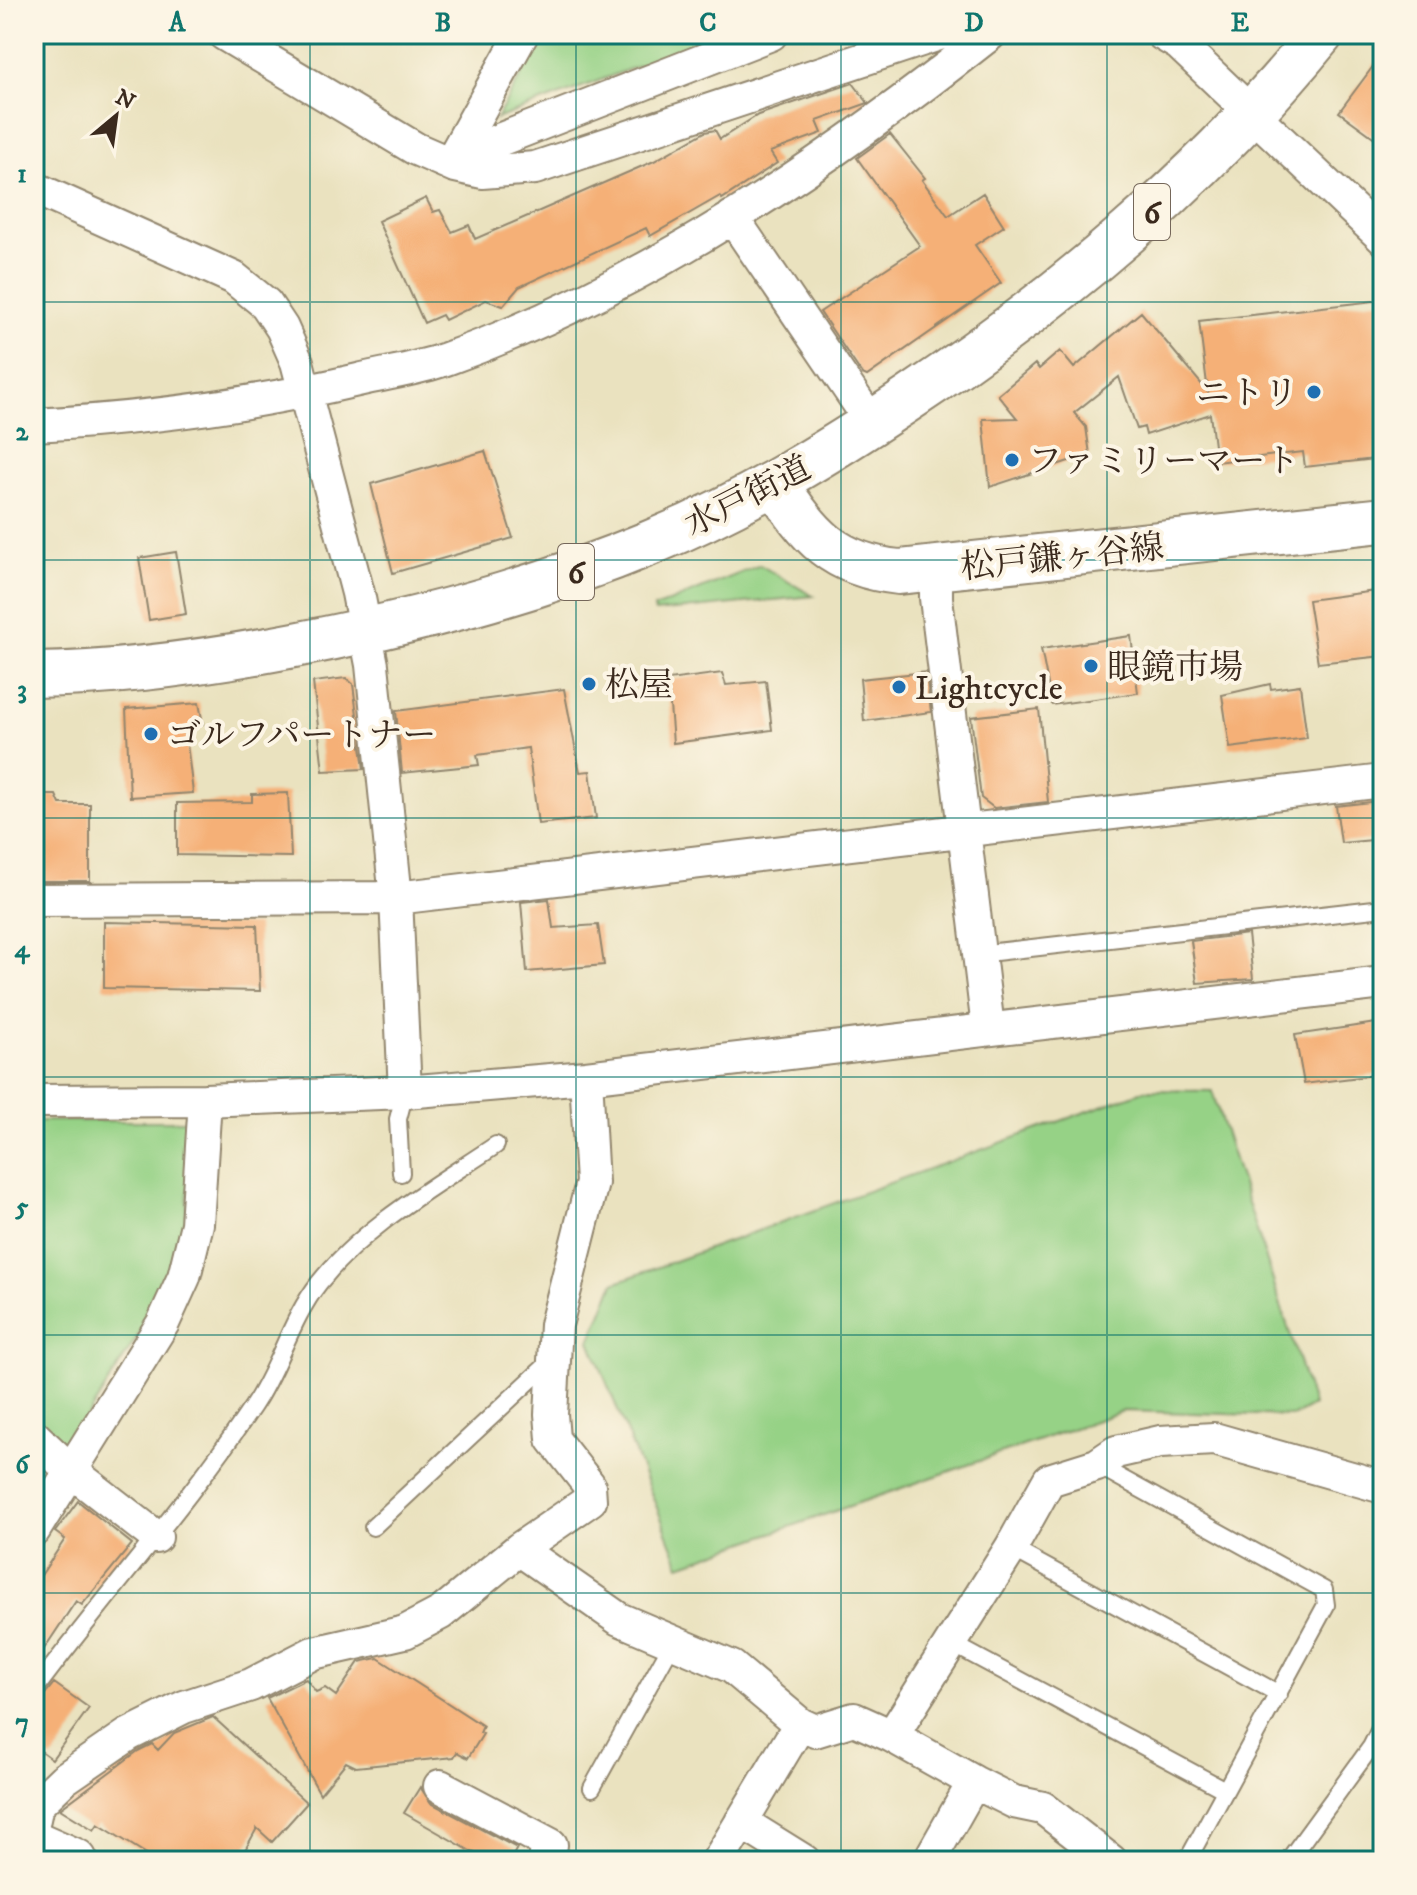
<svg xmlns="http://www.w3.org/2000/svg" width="1417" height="1895" viewBox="0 0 1417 1895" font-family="'IM FELL DW Pica','Noto Serif JP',serif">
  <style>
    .green { fill: #96d286; stroke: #687e52; stroke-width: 2 }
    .building { fill: #f5b077 }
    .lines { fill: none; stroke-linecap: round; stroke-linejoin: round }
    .service-casing { stroke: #92866e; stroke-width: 20 }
    .minor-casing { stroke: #92866e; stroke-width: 36 }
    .secondary-casing { stroke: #92866e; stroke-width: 48 }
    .trunk-casing { stroke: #92866e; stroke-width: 48 }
    .service { stroke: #fff; stroke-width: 16 }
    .minor { stroke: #fff; stroke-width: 32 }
    .secondary { stroke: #fff; stroke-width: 44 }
    .trunk { stroke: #fff; stroke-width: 44 }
    .grid { fill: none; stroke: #0f766e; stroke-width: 2; stroke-opacity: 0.55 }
    .poi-dot { fill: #1f6fb2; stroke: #fcf5e5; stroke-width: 3 }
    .labels { text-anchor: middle; stroke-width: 8; stroke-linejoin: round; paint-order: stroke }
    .shield { fill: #fcf5e5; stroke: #75675a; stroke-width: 2 }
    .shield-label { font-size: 32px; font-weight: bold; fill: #3b2a1e }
    .poi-label { font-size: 34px; fill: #3b2a1e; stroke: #fcf5e5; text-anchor: start }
    .street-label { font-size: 34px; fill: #3b2a1e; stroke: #fcf5e5 }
    .neatline { fill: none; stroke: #0f766e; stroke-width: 3 }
    .grid-label { font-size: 26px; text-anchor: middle; font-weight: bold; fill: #0f766e }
  </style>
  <rect width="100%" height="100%" fill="#fcf5e5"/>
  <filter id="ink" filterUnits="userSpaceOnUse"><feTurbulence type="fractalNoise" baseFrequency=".0125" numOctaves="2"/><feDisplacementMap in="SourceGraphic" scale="16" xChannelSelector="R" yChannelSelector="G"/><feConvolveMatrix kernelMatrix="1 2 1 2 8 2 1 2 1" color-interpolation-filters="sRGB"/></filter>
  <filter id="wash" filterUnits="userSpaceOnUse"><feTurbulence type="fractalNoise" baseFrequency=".006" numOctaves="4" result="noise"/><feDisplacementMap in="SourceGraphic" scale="32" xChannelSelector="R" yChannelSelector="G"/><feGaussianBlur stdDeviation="1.8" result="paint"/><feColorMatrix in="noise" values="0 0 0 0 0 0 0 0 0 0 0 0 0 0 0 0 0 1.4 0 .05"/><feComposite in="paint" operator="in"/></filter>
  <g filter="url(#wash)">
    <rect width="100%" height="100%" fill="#eae2bf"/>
    <path class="green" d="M545,34h179l-228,85z
      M760,565l53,31 -158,16 -1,-4z
      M1146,1090l66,1 101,314 -20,11 -170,-5 -443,154 -90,-224 24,-58z
      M34,1121h159l-7,100 -17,65 -102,163 -33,-34z"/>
    <g id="blocks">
      <path class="building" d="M1383,53v91l-44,-32z
        M853,83l15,20 -51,18 5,12 -52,19 7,11 -55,36 -2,-3 -70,40 -4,-8 -127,59 -16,19 -17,-6 -41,20 -3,-5 -18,8 -46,-102 48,-23 7,14 7,-2 12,22 17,-7 6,14 179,-78 51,-29 10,-2 5,9 38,-24z
        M890,134l35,44 -3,2 26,36 35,-23 21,33 -29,19 26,38 -134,93 -5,-2 -42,-62 100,-66 -63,-88z
        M1383,300v158l-78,9 -2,-15 -87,10 -6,-48 -64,21 -2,-8 -7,2 -18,-52 -45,36 12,14 4,27 -100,33 -7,-68 34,-1 -19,-23 37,-31 4,5 21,-18 14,17 67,-56 67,80 -9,-71z
        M485,451l28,87 -120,35 -22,-89z
        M176,552l10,62 -37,6 -10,-62z
        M1383,590v66l-65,7 -10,-63z
        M1131,636l7,57 -86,12 -11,-56z
        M926,672l5,40 -67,9 -4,-42z
        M722,673l4,12 40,-4 6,49 -99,13 -5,-63z
        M346,678l7,6 11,85 -41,2 -10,-89z
        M1270,684l1,5 29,-4 7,53 -77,10 -8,-53z
        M564,689l16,83 10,-1 6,47 -58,6 -10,-76 -51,7 2,10 -77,8 -6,-62z
        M199,703l4,21 -18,3 8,66 -63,4 -4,-88z
        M1039,709l9,93 -54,6 -13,-10 -10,-81z
        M288,793l3,64 -114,-2v-52l75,-1v-8z
        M34,795h22l4,9h30v77h-56z
        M1379,801l4,38 -42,4 -5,-37z
        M549,899l4,29 45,-3 6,40 -77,7 -6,-70z
        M104,922l153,3 3,66 -156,-3z
        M1248,934l5,45 -56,4 -6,-42z
        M1383,1022v52l-79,10 -9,-49z
        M78,1501l54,43 -50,61 -6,-4 -42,63v-78l31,-47 -10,-7z
        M378,1658l105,68 -3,7 3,1 -15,24 -11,-6 -3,5 -98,10 -10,-5 -26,32 -53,-96 39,-19 10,13 9,-4 11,8 23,-34z
        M54,1683l35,25 -37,51 -18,-13v-44l8,-4z
        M213,1717l94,86 -35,39 -15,-14 -18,33h-81l-60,-37 -4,6 -34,-21 78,-58 14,-7 6,6 16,-17z
        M420,1787l11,16 86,45 -7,13h-22l-84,-48z"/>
    </g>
  </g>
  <g filter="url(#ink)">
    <use href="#blocks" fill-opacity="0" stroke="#92866e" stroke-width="2"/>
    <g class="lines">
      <defs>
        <path id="service" d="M978,954l405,-46
          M401,1173l-3,-54 7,-27
          M1097,1465l227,125 2,15 -139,256
          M373,1527l180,-168
          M1011,1548l268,146
          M951,1643l274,147
          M34,1691c71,-96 152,-185 219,-285 26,-38 37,-86 66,-123 46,-58 116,-97 177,-138
          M592,1788l81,-146
          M1288,1861l83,-114 12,-24"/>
        <path id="minor" d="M224,34l192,115 39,17 27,6 53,-4 404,-134
          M1162,34l17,10 204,194
          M453,158l69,-124
          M445,161l326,-127
          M34,188l200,90 32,26 16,24 15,34 61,231 14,72 24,233 9,194 -200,8 -8,124 -13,53 -21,46 -129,207
          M732,217l140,206
          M34,425c110,-6 216,-20 324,-45 29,-7 60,-11 88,-21 199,-71 379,-195 544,-325
          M936,570v28l52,430
          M34,900l362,-2 987,-117
          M405,1092l181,-15
          M34,1101l171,-1
          M34,1436l37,35 85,66
          M519,1549l100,70 113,48 68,57 15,7 39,-12 38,17 82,46 -45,79
          M892,1736l119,-188 38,-68 48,-15 19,-13 44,-10 54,-3 169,48
          M974,1782l40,20 29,6 68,53
          M440,1786l111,59 -7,16
          M34,1819l3,-14 27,-26 64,-44 56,-28 67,-22 62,-32 92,-21 36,-19 78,-64 71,-49 -1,-15 -36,-46 -2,-25 5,-89 36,-142 -6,-106 797,-94
          M741,1822l63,39
          M718,1861l82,-137"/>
        <path id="secondary" d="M776,484c34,52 57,81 123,88l484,-52"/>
        <path id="trunk" d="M34,675c90,-1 178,-14 266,-31 120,-23 237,-54 350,-101 93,-38 176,-89 260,-145 154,-103 293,-220 411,-364
          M34,1843l41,18"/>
      </defs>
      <use href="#service" class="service-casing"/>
      <use href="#minor" class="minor-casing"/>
      <use href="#secondary" class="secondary-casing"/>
      <use href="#trunk" class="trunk-casing"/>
      <use href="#service" class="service"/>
      <use href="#minor" class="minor"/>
      <use href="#secondary" class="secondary"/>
      <use href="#trunk" class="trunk"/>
    </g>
  </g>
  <path class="grid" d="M310,34v1827M576,34v1827M841,34v1827M1107,34v1827M34,302h1349M34,560h1349M34,818h1349M34,1077h1349M34,1335h1349M34,1593h1349"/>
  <g class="poi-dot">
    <circle cx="1314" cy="392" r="8"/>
    <circle cx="1012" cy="460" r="8"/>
    <circle cx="1091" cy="666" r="8"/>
    <circle cx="589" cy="684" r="8"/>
    <circle cx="899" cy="687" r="8"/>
    <circle cx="151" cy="734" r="8"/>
  </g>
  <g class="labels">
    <g class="shield">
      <rect x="1134" y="184" width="36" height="56" rx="6"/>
      <rect x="558" y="544" width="36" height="56" rx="6"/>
    </g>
    <g class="shield-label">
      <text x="1152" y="223">6</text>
      <text x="576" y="583">6</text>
    </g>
    <g class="poi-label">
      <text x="1298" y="404" text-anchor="end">ニトリ</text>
      <text x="1028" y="472">ファミリーマート</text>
      <text x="1107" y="678">眼鏡市場</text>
      <text x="605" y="696">松屋</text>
      <text x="915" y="699">Lightcycle</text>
      <text x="167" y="746">ゴルフパートナー</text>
    </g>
    <g class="street-label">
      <text transform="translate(747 495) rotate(-27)" y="12">水戸街道</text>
      <text transform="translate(1062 556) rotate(-6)" y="12">松戸鎌ヶ谷線</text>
    </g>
  </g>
  <rect width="1417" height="1895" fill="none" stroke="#fcf5e5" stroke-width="88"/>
  <g transform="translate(116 116) rotate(29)" stroke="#fcf5e5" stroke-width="6" paint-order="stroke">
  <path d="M0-6L14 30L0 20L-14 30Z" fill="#3b2a1e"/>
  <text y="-12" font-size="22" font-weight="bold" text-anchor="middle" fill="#3b2a1e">N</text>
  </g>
  <rect x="44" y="44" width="1329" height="1807" class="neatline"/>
  <g class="grid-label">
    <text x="177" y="31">A</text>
    <text x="443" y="31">B</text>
    <text x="708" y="31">C</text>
    <text x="974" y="31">D</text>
    <text x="1240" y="31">E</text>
    <text x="22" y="182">1</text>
    <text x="22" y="440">2</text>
    <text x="22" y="698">3</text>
    <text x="22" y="957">4</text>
    <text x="22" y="1215">5</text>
    <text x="22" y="1473">6</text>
    <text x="22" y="1731">7</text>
  </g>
</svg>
